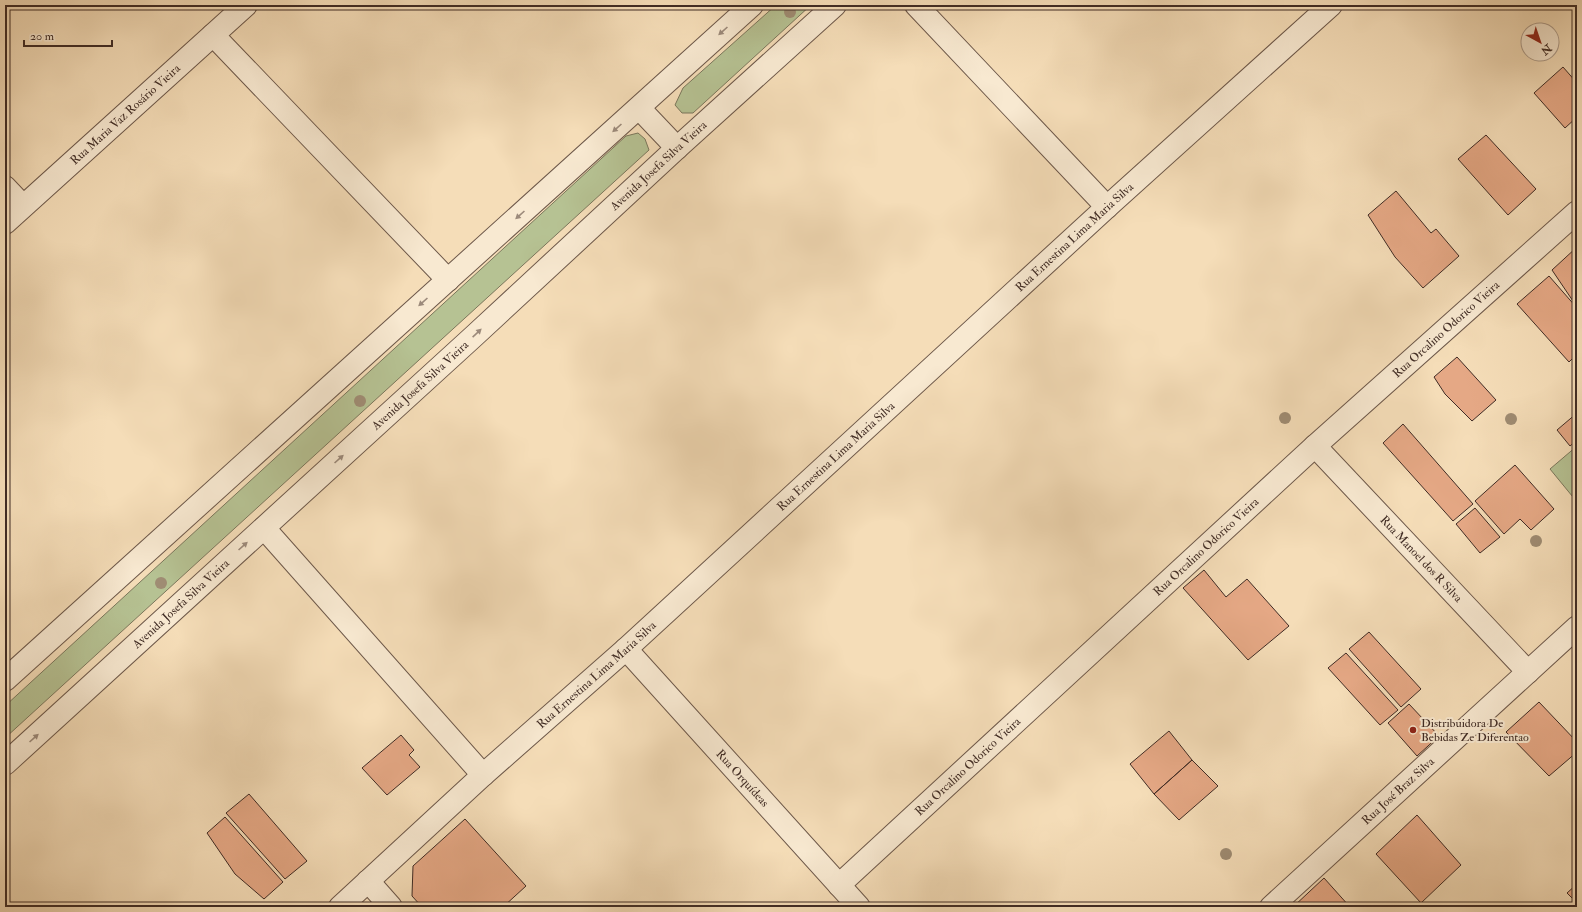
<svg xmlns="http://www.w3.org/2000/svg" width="1582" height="912" viewBox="0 0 1582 912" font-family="'IM FELL Double Pica',serif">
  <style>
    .green { fill: #b6c293; stroke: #7b775c }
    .building { fill: #e5a885; stroke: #402c25 }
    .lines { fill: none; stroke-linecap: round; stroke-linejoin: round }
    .minor-casing { stroke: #6d584a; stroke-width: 24 }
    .minor { stroke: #f8e9d1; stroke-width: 22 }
    .tree { fill: #9f8c73 }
    .oneway { fill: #9c8a7b }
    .poi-dot { fill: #8f2418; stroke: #f8e9d1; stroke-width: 1.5 }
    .labels { text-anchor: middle; stroke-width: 4; stroke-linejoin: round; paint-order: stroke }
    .street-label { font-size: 12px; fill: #402c25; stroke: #f8e9d1 }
    .poi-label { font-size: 12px; fill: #402c25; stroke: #f8e9d1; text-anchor: start }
  </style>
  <rect width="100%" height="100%" fill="#f5ddb8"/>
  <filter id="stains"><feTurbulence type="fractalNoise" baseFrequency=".005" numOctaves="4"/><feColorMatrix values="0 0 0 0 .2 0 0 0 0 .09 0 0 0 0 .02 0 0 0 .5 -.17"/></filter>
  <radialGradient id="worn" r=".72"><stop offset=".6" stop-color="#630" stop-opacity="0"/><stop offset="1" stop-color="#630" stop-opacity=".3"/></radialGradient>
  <path class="green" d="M776,5h35l-118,108h-11l-7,-8 8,-17z
    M638,133l7,6 4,11 -644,588v-32l621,-570z
    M1577,446v56l-27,-33z"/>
  <path class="building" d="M1563,67l14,16v34l-12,11 -31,-35z
    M1486,135l50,54 -28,26 -50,-56z
    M1396,191l35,42 5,-4 23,27 -36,32 -28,-31 -27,-42z
    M1577,247v60l-25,-37z
    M1549,276l28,32v46l-8,8 -52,-58z
    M1457,357l39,43 -24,21 -27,-27 -11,-17z
    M1577,413v27l-7,6 -13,-16z
    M1403,424l70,80 -20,17 -70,-78z
    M1515,465l39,44 -23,21 -11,-11 -16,15 -29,-33z
    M1475,508l25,29 -20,16 -24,-29z
    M1204,570l22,27 21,-18 42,47 -41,34 -65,-72z
    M1369,632l52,57 -20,18 -52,-58z
    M1346,653l52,57 -18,15 -52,-57z
    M1539,702l38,40v10l-28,24 -43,-44z
    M1409,704l30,32 -22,20 -29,-33z
    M1169,731l23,29 -38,34 -24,-30z
    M401,735l13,15 -5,5 11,12 -33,28 -25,-27z
    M1192,760l26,26 -39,34 -25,-26z
    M249,794l58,67 -22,18 -59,-66z
    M1417,815l44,50 -40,38 -45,-49z
    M225,817l58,65 -19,17 -29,-25 -28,-41z
    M465,819l61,67 -23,21h-81l-10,-11 1,-30z
    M1324,878l26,29h-57z
    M1577,884v19l-10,-10z"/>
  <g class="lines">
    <defs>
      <g id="minor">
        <path d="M916,5l191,202"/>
        <path d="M213,35l235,245"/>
        <path d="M639,108l38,40"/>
        <path d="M5,187l18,19"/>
        <path id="s1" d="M5,223l241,-218"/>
        <path id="s2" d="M1315,446l213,226"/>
        <path d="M264,528l219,247"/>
        <path id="s3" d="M626,649l233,258"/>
        <path d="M5,680l747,-675"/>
        <path id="s4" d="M5,764l469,-428 203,-188 158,-143"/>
        <path d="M368,881l23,26"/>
        <path id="s5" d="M839,885l476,-439 262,-234"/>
        <path id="s6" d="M340,907l143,-132 143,-126 481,-442 224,-202"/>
        <path id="s7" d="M1271,907l306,-280"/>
      </g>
    </defs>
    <use href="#minor" class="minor-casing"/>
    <use href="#minor" class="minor"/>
  </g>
  <g class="tree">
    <circle cx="790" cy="12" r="6"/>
    <circle cx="360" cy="401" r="6"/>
    <circle cx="1285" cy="418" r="6"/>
    <circle cx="1511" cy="419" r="6"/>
    <circle cx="1536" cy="541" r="6"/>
    <circle cx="161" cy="583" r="6"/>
    <circle cx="1226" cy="854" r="6"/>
  </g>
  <defs><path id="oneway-solid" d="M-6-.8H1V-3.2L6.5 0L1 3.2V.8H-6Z"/></defs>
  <g class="oneway">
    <use href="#oneway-solid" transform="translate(723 31) rotate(138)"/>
    <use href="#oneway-solid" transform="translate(617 128) rotate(138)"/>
    <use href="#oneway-solid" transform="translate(520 215) rotate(138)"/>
    <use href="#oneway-solid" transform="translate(423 302) rotate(138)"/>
    <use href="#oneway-solid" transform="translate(477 333) rotate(-43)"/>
    <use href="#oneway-solid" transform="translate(339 459) rotate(-42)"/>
    <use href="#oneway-solid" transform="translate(243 546) rotate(-42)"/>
    <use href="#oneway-solid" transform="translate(34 738) rotate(-42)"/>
  </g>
  <circle class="poi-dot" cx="1413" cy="730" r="4"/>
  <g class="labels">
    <g class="street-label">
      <text dy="4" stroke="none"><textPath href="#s1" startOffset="162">Rua Maria Vaz Rosário Vieira</textPath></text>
      <text dy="4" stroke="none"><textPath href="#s4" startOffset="886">Avenida Josefa Silva Vieira</textPath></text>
      <text dy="4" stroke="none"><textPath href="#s6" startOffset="994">Rua Ernestina Lima Maria Silva</textPath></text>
      <text dy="4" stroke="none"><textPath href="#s5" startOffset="823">Rua Orcalino Odorico Vieira</textPath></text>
      <text dy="4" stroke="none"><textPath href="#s4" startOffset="562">Avenida Josefa Silva Vieira</textPath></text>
      <text dy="4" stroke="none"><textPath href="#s6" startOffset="670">Rua Ernestina Lima Maria Silva</textPath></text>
      <text dy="4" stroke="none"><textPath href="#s5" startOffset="499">Rua Orcalino Odorico Vieira</textPath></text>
      <text dy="4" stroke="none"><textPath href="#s2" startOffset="155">Rua Manoel dos R Silva</textPath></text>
      <text dy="4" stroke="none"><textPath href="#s4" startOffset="238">Avenida Josefa Silva Vieira</textPath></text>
      <text dy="4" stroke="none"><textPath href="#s6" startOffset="346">Rua Ernestina Lima Maria Silva</textPath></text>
      <text dy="4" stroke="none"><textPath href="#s5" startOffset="175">Rua Orcalino Odorico Vieira</textPath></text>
      <text dy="4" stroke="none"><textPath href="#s3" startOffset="174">Rua Orquídeas</textPath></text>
      <text dy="4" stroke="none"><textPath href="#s7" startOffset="172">Rua José Braz Silva</textPath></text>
    </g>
    <g class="poi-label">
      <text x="1421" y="727">Distribuidora De<tspan x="1421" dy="14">Bebidas Ze Diferentao</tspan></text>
    </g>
  </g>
  <rect width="1582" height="912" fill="none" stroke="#f5ddb8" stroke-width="20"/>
  <rect x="6" y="6" width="1570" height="900" fill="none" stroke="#402c25" stroke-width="2"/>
  <rect x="10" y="10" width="1562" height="892" fill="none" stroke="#402c25"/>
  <g transform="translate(1540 42) rotate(140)"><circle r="19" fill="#f8e9d1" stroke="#ae9d8c"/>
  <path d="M0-3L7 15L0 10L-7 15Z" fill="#8f2418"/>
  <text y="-6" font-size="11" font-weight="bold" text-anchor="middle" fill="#402c25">N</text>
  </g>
  <path d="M24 40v6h88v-6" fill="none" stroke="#402c25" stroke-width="2"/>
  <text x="30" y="40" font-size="12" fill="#402c25" stroke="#f8e9d1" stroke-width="3" paint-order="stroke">20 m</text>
  <rect width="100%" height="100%" filter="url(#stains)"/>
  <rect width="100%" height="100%" fill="url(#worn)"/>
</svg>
